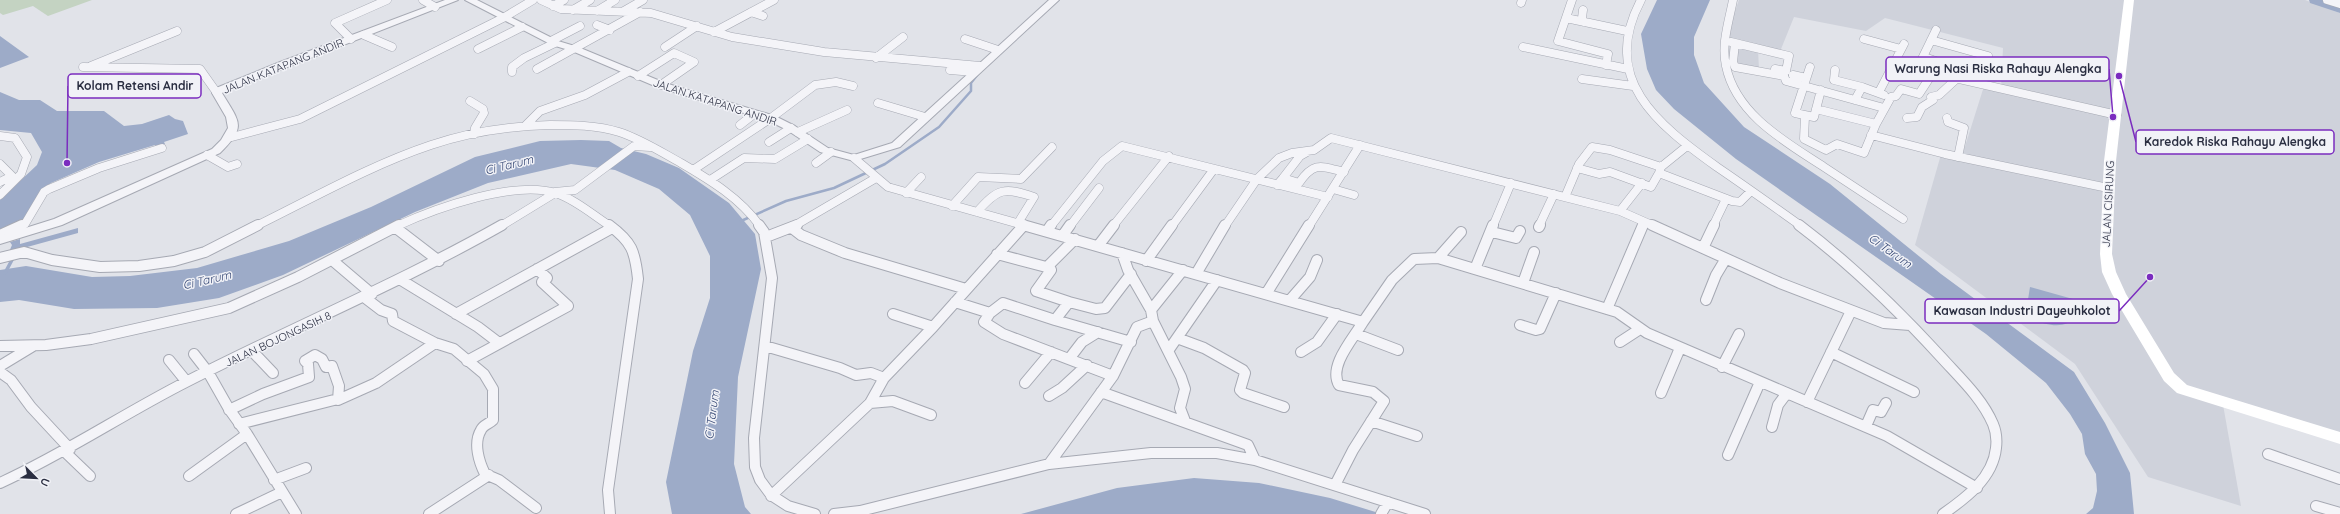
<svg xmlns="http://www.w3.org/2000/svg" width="2340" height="514" viewBox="0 0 2340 514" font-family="Quicksand,sans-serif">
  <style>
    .built { fill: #cfd2db }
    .green { fill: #c4d3c2 }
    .water { fill: #9dabc8 }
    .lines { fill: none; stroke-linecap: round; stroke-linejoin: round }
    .stream-far1 { stroke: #9dabc8; stroke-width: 2.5 }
    .stream { stroke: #9dabc8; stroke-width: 3.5 }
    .river { fill: #9dabc8; fill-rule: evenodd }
    .minor-far1-casing { stroke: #a6a9b3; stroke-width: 9 }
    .minor-casing { stroke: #a6a9b3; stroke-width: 12 }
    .tertiary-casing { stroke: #a6a9b3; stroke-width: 2 }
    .minor-far1 { stroke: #f4f4f8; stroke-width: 8 }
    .minor { stroke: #f4f4f8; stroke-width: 10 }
    .tertiary { fill: #f4f4f8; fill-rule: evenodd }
    .secondary { fill: #fff; fill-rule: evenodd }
    .labels { text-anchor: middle; stroke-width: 3; stroke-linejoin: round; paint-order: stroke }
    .street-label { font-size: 11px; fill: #2a2e41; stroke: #f1f2f7 }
    .water-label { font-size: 12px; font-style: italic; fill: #354774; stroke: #f1f2f7 }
    .leader { fill: none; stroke: #7b2cbf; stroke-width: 1.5 }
    .callout-dot { fill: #7b2cbf; stroke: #f1f2f7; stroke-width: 1.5 }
    .callout { fill: #f1f2f7; stroke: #7b2cbf; stroke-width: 1.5 }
    .callout-label { font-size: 12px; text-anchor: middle; font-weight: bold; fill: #2a2e41 }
  </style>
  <rect width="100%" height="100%" fill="#e1e3e9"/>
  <path class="built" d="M1739,0h566l35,13v422l-118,-36 19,107 -93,-29 -73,-113 -160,-119 27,-94 20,5 23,-73 16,4 2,-39 -118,-30 -19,13 -72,-14 -15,37 -21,-5 1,21 -34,-9 3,-31z"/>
  <path class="green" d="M0,0h92l-44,16 -15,-10 -30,9 -3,-2z"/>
  <path class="water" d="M1657,0h53l-16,37v18l10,28 40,44 86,57 111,90 133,98 31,51 25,50 4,41h-48l7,-6 4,-17 -1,-17 -11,-20 -3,-20 -12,-20 -24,-31 -60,-49 -250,-175 -62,-50 -18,-19 -9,-21 -6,-35z
    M0,36l29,21 -29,11z
    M0,92l19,8h21l17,11h47l20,15 18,-2 27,-9 6,4 8,2 5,13 -24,8 1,2 -9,3 -1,-2 -56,17 -48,21 -9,7 -20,32 -22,10v-32l37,-35 5,-13 -11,-19 -31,-3z
    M581,140l28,1 12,7 25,6 33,14 50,35 26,31 6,35 -23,108 -4,87 11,43 6,7h-79l-6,-32 27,-131 17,-53v-42l-20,-41 -31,-26 -44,-19 -44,-6 -83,19 -73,29 -132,63 -64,23 -62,10 -83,1 -55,-9 -19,2v-32l26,-4 66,11 38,-1 67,-8 92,-27 82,-34 104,-50 65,-16z
    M78,228v5l-69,19 3,-7 -2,-3 10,-3v5z
    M2030,287l50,14v14c-19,17 -32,9 -55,3z
    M1194,478l65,5 71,15 52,16h-361l96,-26z"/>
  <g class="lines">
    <path class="stream-far1" d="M741,221l45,-20 48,-13 51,-24 54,-37 32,-36v-8l7,-9"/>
    <path class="stream" d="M5,273l8,-15"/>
    <path class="river" d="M2309,0h18l13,5v8l-30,-10z"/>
    <defs>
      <path id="minor-far1" d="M423,0l12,7
        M541,0l20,9 90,4 81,24 92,15 156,14
        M1572,0l-14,41 50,13 -2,11
        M1641,0c-42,79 16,124 76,167 28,19 56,39 84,59
        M1733,0c-4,21 -12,44 -7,66 10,49 60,76 98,101 27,18 53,35 79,52
        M2327,0l13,4
        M1521,3l1,-3
        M553,6l11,-6
        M573,10l17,-10
        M1583,10l-1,8 2,4
        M597,11l18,-11
        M624,11l19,-11
        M751,12l12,4
        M1566,18l61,13
        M597,25l13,5
        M714,32l60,-32
        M364,35l28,12
        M351,39l-16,-16 52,-23
        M965,39l33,11
        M1864,39l37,10
        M1931,40l57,16
        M551,41l29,-15
        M1731,42l58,14 -3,15 -11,-2
        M1735,43l-2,19 2,5 49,9 2,5 98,27
        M665,47l32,-21
        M1523,47l105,22
        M478,49l44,-22
        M876,58l27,-21
        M91,66l86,-35
        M83,67l117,2 17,24
        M1810,67l-15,46 19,4 7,-27
        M537,69l103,-57
        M950,70l24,2
        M1835,70l-1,10 28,7 -7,13
        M1934,71l-16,-4 18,-37
        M512,72v-5l12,-9 31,-15
        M1793,75l13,3
        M638,76l36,-23 20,9 -33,23
        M1582,79l51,7
        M1862,87l22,8
        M1879,92l25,-48
        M470,101l13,8 1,4 -9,15 -1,6
        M878,103l47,14
        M1816,109l60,15
        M1805,116l-1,23 22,11 11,-6 27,9 12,-29 15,-27 5,-1 5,-7 18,5 15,-23 21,7 162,37
        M1907,118l10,-1 5,-10 11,-7 -2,-3 8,-2 26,-24 -41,-14
        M1947,118l1,4 16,6 -6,29
        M740,125l14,-11
        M525,126l15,-15 45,-16 43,-23
        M798,132l49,-22
        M1871,135l74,19 163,34
        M0,136l15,2 12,19 -6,17 -21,21
        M232,137l68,-18 203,-101 30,-18
        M769,142l22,-14
        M1687,146l-26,21 -2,6 73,28 8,1 10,-10
        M207,155l21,12 9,-3
        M854,158l34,29 139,39
        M816,163l15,-11
        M0,164l12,12 -12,6
        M1577,168l22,6 11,-2 41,15 8,-14
        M693,170l78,-52 44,-33 21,-3 17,4
        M1283,178l17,-22 7,-4
        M710,180l34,-22 31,1 33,-20
        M1277,185l6,-7 16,5c15,-22 22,-17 45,-11
        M1333,189l21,6
        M555,192l20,-2 59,-44 16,1
        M906,193l15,-16
        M1565,197l14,-33 13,-17 18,3 51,17
        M952,206l26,-29 43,2 31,-32
        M1620,211l22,-28
        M977,212c21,-24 27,-25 57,-15l-16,26
        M20,226l5,-2 19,-32 5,-3 50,-21 63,-20
        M256,226c57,-28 115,-61 175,-81 38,-13 79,-19 119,-20 22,0 47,0 69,7 22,7 42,20 62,31 29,17 59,35 79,63
        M397,226c39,-18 117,-46 159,-33 20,7 37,22 54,33
        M501,226l54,-33
        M794,226l82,-48
        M1023,226l1,-1
        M1051,226l52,-65 19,-15 206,51
        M1070,226l29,-38
        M1113,226l56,-70
        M1172,226l42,-57
        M1225,226l32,-47 22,-21 13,-5 22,-3 17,-12 289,73 34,15
        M1309,226l51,-81
        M1493,226l18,-43
        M1539,226l15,-32
        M1642,226l2,-4
        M1713,226l13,-27"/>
      <path id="minor" d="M609,225c23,17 26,26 29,54l-30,211 2,24
        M759,225l5,7 8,46 -18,160 1,29 5,13 11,15 17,11 27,8
        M1023,225l340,97 29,-42 22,-21 24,-1 179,54 30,21 240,103 90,52
        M1652,225l128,58 104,40 26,2
        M1799,225c53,40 98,84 142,132 18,20 41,41 52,67 3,7 4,16 3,24 -3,30 -30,50 -53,66
        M1539,227l1,-2
        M396,228l43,33
        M792,228l9,7 44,18 121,36
        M1047,231l4,-6
        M1492,232l24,6 4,-7
        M0,235l22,-10
        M1063,235l7,-10
        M766,237l31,-12
        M1098,246l16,-21
        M1703,248l11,-23
        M1122,253l6,17 23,40 2,11 28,56 4,12 -5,19 5,13
        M997,254l53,14 1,2 -15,21 33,11
        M0,258l24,-6 28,8 48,7 39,-1 35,-5 31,-9 53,-27
        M1438,258l23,-26
        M332,260l40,34
        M1146,261l26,-36
        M1047,267l28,-28
        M1475,269l18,-44
        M1131,274l-26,34 -9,1 -27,-7 -14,18 76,22
        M1196,274l29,-49
        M401,280l77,47 21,16
        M1523,283l11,-31
        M1266,294l43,-69
        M364,297l17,13 11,4 1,7 42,22 19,6 30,25 9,15v31c-4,4 -10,5 -12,10 -8,13 -2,32 4,44l14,6 37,28
        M1290,300l20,-23 7,-17
        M1706,300l10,-25 9,-15
        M955,302l35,11
        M1607,309l36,-84
        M1151,310l32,-40
        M456,314l156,-86
        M893,314l40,13
        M1055,320l-52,-17 -13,10 -6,9 19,12 110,42
        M1520,325l16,5 4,-1 16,-36
        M1356,334l42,16
        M1177,338l27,10 39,22 2,3 -5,17 3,3 41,14
        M1620,342l20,-13
        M0,346l46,-1 45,-6 138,-31 69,-31 101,-52
        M765,346l75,22 16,7 15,-2 13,5
        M252,351l21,22
        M1168,351l49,-71
        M1301,352l16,-10 20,-28
        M1831,352l83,40
        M194,354l14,18 21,37 18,25 49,80
        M1069,359l13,-17 16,-10
        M169,360l17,21
        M467,361l101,-55 -26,-24 5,-4 -10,-9
        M0,366l33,-20
        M1722,367l17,-33
        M0,372l11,8 20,27 39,42
        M1025,383l26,-31
        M1101,392l147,53 7,15
        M1661,393l19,-45
        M1049,396l13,-8 25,-23
        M1807,402l44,-91
        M870,403l23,-2 38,14
        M229,410l34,-16 46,-17 -1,-13 -3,-3 10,-6 7,4 4,8 6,-1 7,20 -1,14 38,-17 59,-40
        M1371,421l46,15
        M239,424l99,-25
        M1866,426l7,-16 8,2 5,-9
        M1772,427l6,-22 9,-12
        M65,452l25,24
        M2268,454l72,25
        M1728,455l32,-73
        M1049,464l64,-88 24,-49 16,-6
        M189,476l58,-42
        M274,480l32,-12
        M0,483c64,-29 123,-69 186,-101 105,-54 214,-99 316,-157
        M1335,485l18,-35 31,-49 -11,-9 -34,-7c-11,-19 14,-46 24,-63
        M771,496l99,-93 14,-25 49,-51 91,-102
        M2316,506l24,7
        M236,514l46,-22
        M429,514l60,-39
        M834,514l26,-3 189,-47 102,-11h66l38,7 170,54
        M1381,514l7,-12"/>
      <path id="tertiary" d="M445,0h13l-234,92 -2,1c18,30 25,33 -2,60l-158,72 -62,19v-8l54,-17 158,-70 9,-9 7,-12 -2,-11 -14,-24 4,-5 64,-26z
        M465,0h12l81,41 20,6 87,36 110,33 20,10 33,22 26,7 38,-12 157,-143h10l-159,147 -46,14 -34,-9 -33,-22 -20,-10 -110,-33 -85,-36 -20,-6z"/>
    </defs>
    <use href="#minor-far1" class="minor-far1-casing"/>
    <use href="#minor" class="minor-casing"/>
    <use href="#tertiary" class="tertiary-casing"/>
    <use href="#minor-far1" class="minor-far1"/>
    <use href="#minor" class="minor"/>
    <use href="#tertiary" class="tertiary"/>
    <path class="secondary" d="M2124,0h10l-18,161 -4,93 4,18 10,22 48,79 13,12 153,47v12l-163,-51 -13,-12 -52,-87 -10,-22 -2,-18 4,-93z"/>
  </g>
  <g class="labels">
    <g class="street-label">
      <text transform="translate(283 66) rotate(-22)" y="4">JALAN KATAPANG ANDIR</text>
      <text transform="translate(715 102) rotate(18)" y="4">JALAN KATAPANG ANDIR</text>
      <text transform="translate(2108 204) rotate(-87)" y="4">JALAN CISIRUNG</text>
      <text transform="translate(278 339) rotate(-25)" y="4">JALAN BOJONGASIH 8</text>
    </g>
    <g class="water-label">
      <text transform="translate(509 165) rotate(-14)" y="4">Ci Tarum</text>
      <text transform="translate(1890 251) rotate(35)" y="4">Ci Tarum</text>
      <text transform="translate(207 280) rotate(-13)" y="4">Ci Tarum</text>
      <text transform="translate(712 415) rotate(-83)" y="4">Ci Tarum</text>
    </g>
  </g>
  <path class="leader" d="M2113 117L2109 69M67 163L68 86M2119 76L2136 142M2150 277L2119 311"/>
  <g class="callout-dot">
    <circle cx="2113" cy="117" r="4"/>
    <circle cx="67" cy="163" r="4"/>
    <circle cx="2119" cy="76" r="4"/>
    <circle cx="2150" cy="277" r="4"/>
  </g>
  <g class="callout">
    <rect x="1886" y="57" width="223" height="24" rx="4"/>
    <rect x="68" y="74" width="133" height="24" rx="4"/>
    <rect x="2136" y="130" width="198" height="24" rx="4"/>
    <rect x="1925" y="299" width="194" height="24" rx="4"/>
  </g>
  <g class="callout-label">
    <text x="1998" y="73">Warung Nasi Riska Rahayu Alengka</text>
    <text x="135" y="90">Kolam Retensi Andir</text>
    <text x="2235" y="146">Karedok Riska Rahayu Alengka</text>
    <text x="2022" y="315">Kawasan Industri Dayeuhkolot</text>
  </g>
  <g transform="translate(36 478) rotate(114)" stroke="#f1f2f7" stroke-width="3" paint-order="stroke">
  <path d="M0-3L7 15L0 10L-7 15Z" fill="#2a2e41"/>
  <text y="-6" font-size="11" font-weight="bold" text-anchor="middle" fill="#2a2e41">U</text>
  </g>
</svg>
